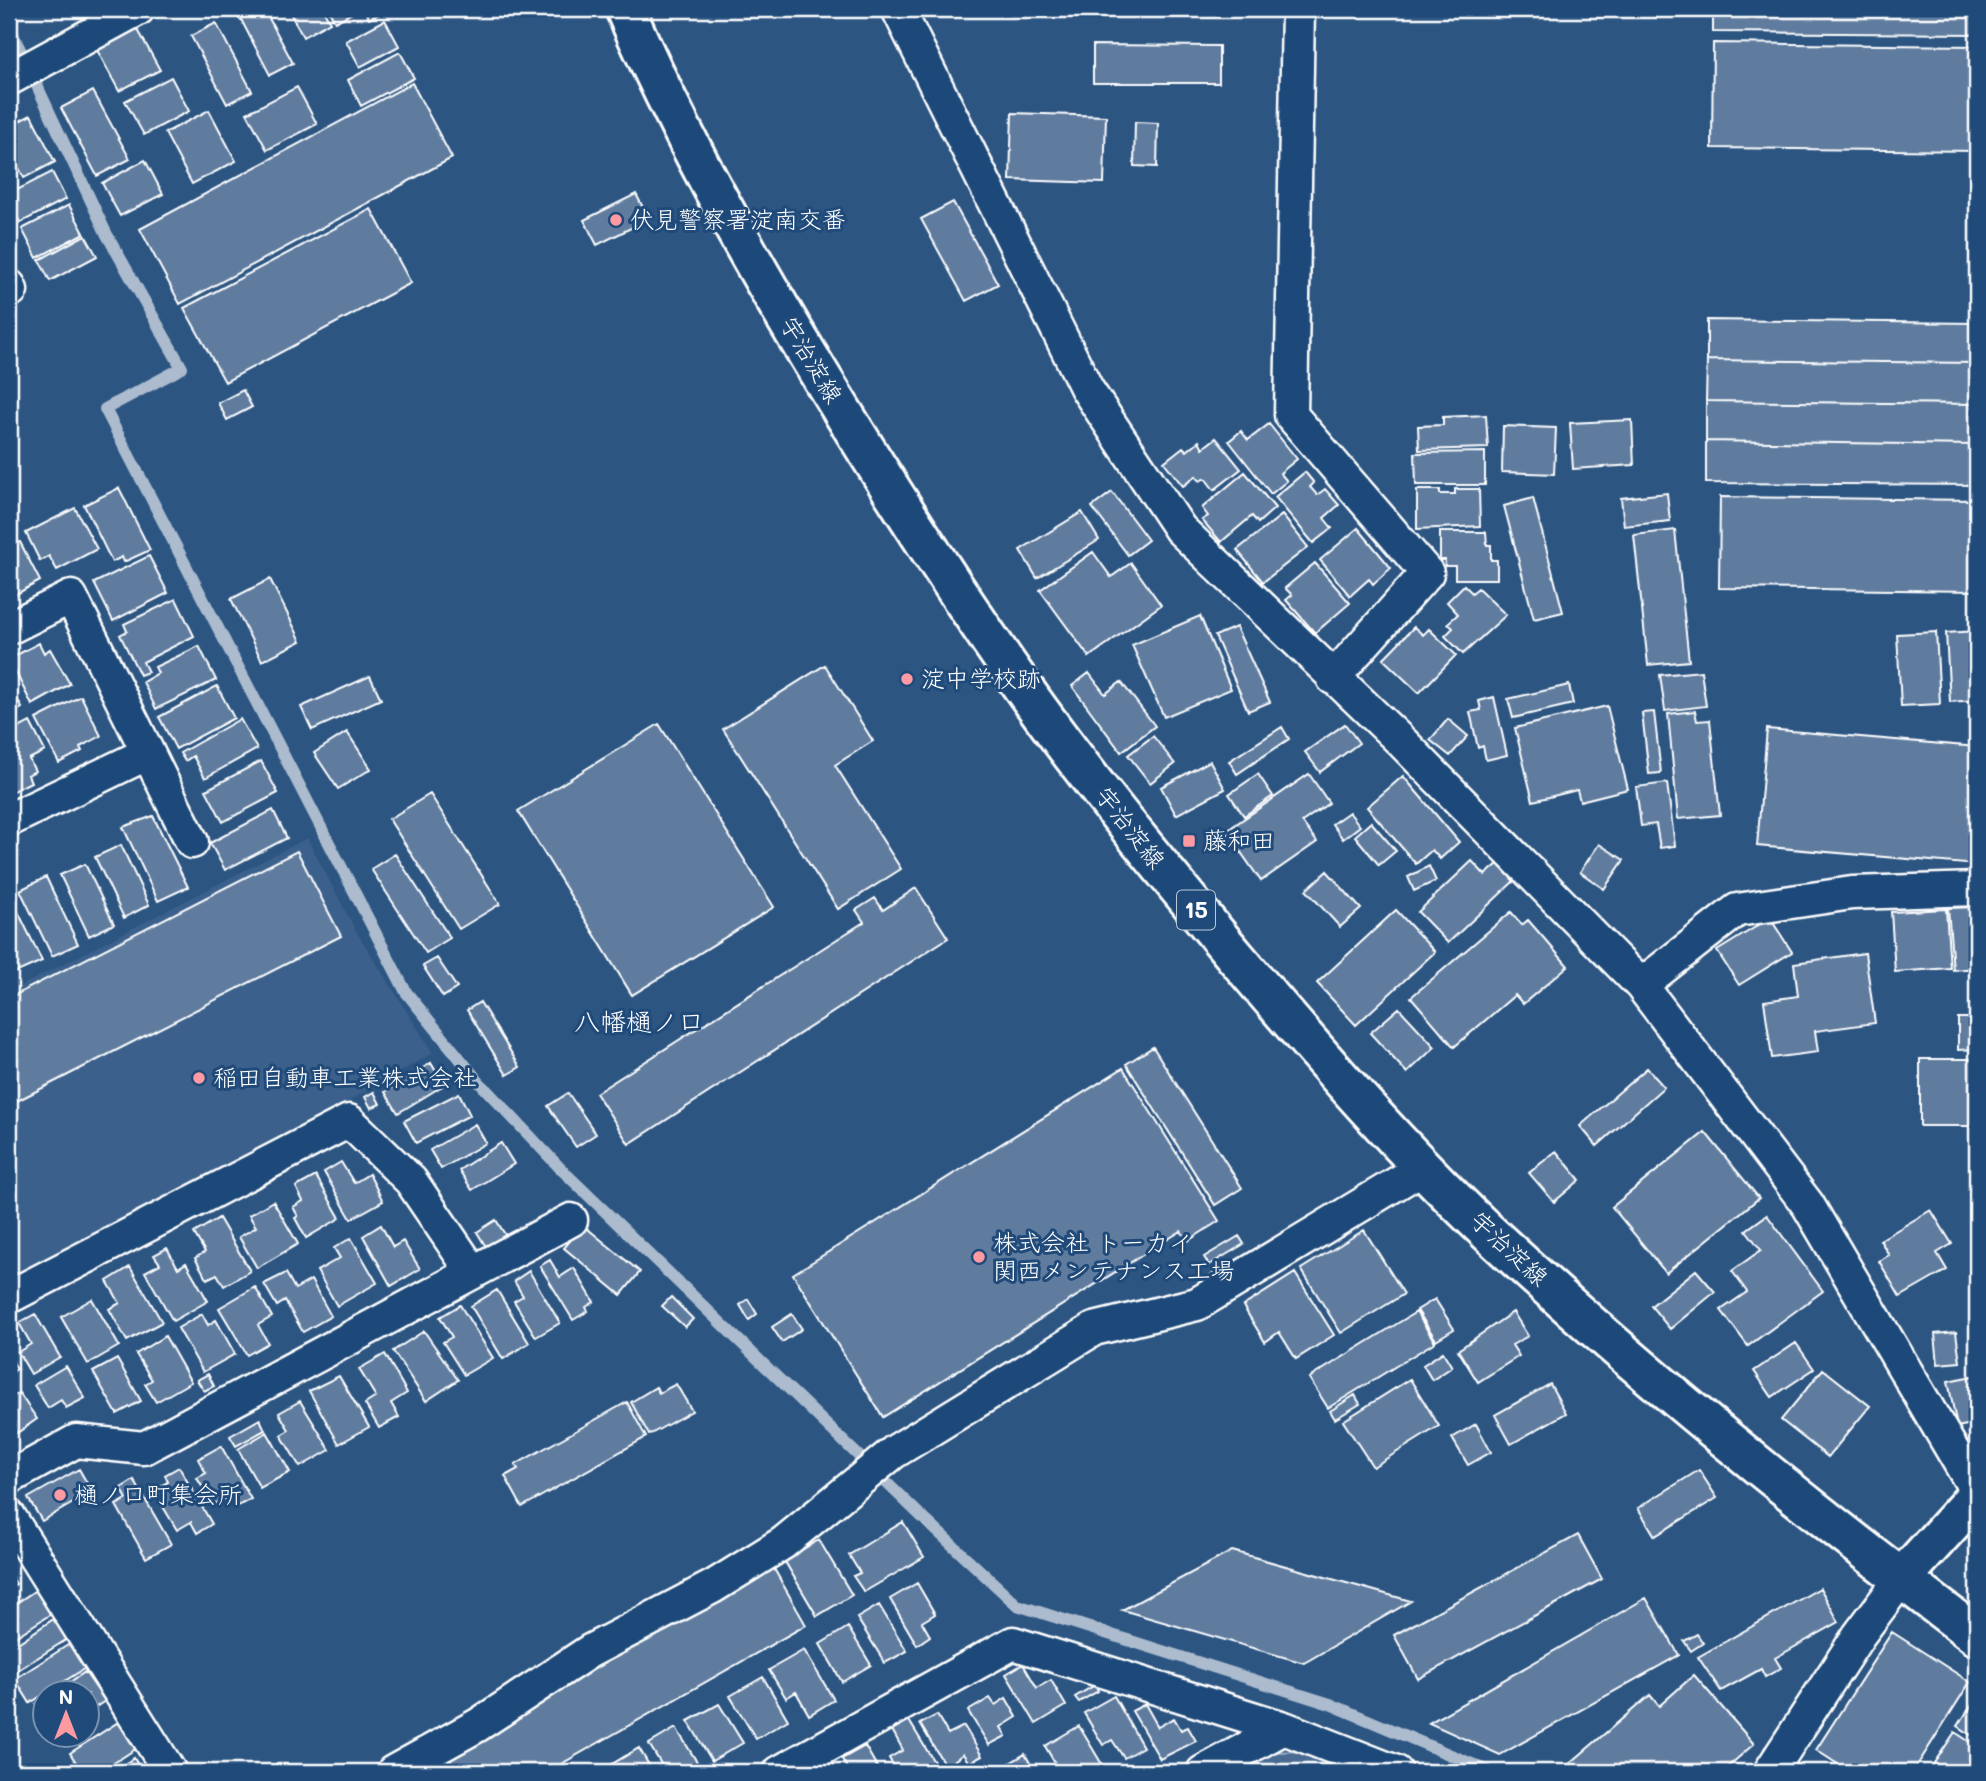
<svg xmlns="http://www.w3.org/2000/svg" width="1986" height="1781" viewBox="0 0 1986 1781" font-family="Mali,'Klee One',sans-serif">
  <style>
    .built { fill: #3b618b }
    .green { fill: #486b92; stroke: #a4b5c8; stroke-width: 2 }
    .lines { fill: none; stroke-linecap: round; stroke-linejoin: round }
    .stream { stroke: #acbcce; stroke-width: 12 }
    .building { fill: #5e7c9f; stroke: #fff; stroke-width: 2 }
    .street-casing { stroke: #fff; stroke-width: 37 }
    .secondary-casing { stroke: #fff; stroke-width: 44 }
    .primary-casing { stroke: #fff; stroke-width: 44 }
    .street { stroke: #1f4a7a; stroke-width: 32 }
    .secondary { stroke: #1f4a7a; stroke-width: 38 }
    .primary { stroke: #1f4a7a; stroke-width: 38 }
    .poi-dot { fill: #ff9aa2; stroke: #1f4a7a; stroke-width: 2.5 }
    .labels { text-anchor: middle; stroke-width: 6; stroke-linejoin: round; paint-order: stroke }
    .shield { fill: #1f4a7a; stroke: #bcc9d7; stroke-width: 2 }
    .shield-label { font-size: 23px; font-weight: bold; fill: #fff }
    .poi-label { font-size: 24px; fill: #fff; stroke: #1f4a7a; text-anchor: start }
    .street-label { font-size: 24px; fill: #fff; stroke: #1f4a7a }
    .neighbourhood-label { font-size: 26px; fill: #fff; stroke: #1f4a7a }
  </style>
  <rect width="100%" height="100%" fill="#2c5582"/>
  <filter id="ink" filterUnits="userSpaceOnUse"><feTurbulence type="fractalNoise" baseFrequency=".0143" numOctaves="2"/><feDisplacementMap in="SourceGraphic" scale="14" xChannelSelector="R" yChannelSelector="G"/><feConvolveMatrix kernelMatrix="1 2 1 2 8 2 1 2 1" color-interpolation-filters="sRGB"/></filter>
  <g filter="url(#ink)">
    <path class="built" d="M307,838l49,93 77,122 -88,50 -336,174v-285z"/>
    <path class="green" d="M1307,1751l49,21h-124l39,-20z"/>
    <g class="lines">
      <path class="stream" d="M9,26l97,207 76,135 -77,41 301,583 72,89 82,87 361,348 96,89 313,99 161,68"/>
    </g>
    <path class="building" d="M240,9h24l29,54 -23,12 -34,-65z
      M288,9h35l7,13 -27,15z
      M328,9h30v1l-23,12z
      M364,9h25l-20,10z
      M1713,9h264v25l-264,-2z
      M385,20l14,26 -39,21 -14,-26z
      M216,23l36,68 -25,13 -36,-68z
      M137,28l23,42 -41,21 -22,-41z
      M1713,43l264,3v105l-265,-3z
      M1093,45l126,1v37h-126z
      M400,52l14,26 -53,28 -13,-26z
      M171,77l18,34 -45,24 -19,-34z
      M412,83l40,75 -272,146 -40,-75z
      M297,87l20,37 -50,26 -20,-37z
      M93,91l37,68 -33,17 -36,-68z
      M209,110l27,51 -44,23 -27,-51z
      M1012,113l94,3 -2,67 -94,-3z
      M31,115l24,47 -31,16 -15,-29v-23z
      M1135,122l23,1 -1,44 -23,-1z
      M145,160l18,34 -43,22 -18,-33z
      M9,171l7,14 -7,3z
      M52,172l14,27 -46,24 -11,-22v-7z
      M636,194l13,25 -52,26 -13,-25z
      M953,202l45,82 -32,17 -45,-82z
      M69,205l15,28 -47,25 -15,-29z
      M371,209l40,74 -186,99 -41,-74z
      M85,235l12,21 -47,25 -11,-21z
      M1707,320l270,3v40l-270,-3z
      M1707,360l270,3v41l-271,-3z
      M243,390l9,17 -25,13 -9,-17z
      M1706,401l271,3v41l-271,-4z
      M1486,415l2,33 -69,2 -1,-24 25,-1v-8z
      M1632,420l2,45 -61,4 -3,-46z
      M1269,424l28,35 -17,14 7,8 -16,13 -42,-53 12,-10 7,9z
      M1503,426l53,2 -2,46 -52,-2z
      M1216,438l25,31 -27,21 -9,-12 -5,3 -4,-5 -13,10 -19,-24 19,-15 4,4 12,-10 4,7z
      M1706,441l271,4v40l-271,-2z
      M1485,452v33h-69l-1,-32z
      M1245,472l30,36 -17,15 -6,-7 -31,26 -19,-22 6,-4 -6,-8z
      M1305,472l9,11 -4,4 7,8 8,-6 14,16 -15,13 8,10 -19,15 -38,-46z
      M119,488l31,62 -26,12 -2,-5 -10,5 -28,-57z
      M1455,489h24l1,37 -63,3v-39h23v4h15z
      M1112,492l36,48 -20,15 -36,-48z
      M1667,493l3,28 -46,5 -3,-28z
      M1720,497l257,3v91l-258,-3z
      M1533,498l30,114 -29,7 -30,-113z
      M75,508l22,41 -40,21 -8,-14 -9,5 -14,-28z
      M1082,512l17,28 -62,38 -17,-28z
      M1282,515l26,32 -45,35 -26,-32z
      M1358,528l33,40 -18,16 -4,-5 -19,17 -30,-36z
      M1675,530l14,131 -41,4 -14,-130z
      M1440,532h46l1,13h4v15h6v19h-42v-13h-10v-6h-5z
      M20,542l20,39 -31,17v-51z
      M1093,552l18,25 20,-14 30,42 -72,52 -49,-67z
      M149,556l19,37 -55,28 -19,-38z
      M1315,563l35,40 -35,30 -29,-33 6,-5 -7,-7z
      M270,579l31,62 -39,20 -31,-62z
      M1464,585l8,8 6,-5 28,27 -43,39 -18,-18 8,-8 -5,-5 10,-9 -11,-12z
      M176,599l18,37 -51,26 5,10 -8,3 -20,-40 7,-4 -3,-7z
      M1200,616l31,73 -67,28 -32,-72z
      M1236,627l34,75 -22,9 -33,-75z
      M1414,627l9,8 6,-6 27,26 -37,38 -36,-34z
      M1977,631v69l-27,2 -4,-69z
      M1936,632l4,72 -39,2 -4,-72z
      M39,643l5,10 6,-4 20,35 -38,21 -23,-46z
      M199,646l17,34 -60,29 -13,-27 15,-9 -3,-6z
      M825,665l48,76 -38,24 66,104 -63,40 -115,-180z
      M1701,671l5,35 -41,5 -5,-36z
      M1089,673l16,21 16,-12 34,44 -34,26 -49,-66z
      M370,676l11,23 -69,31 -11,-23z
      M9,684l13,24 -13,8z
      M1569,685l4,19 -60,14 -5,-19z
      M217,686l17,32 -58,31 -17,-32z
      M81,696l20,40 -21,11 2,4 -23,12 -23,-44z
      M1494,697l13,58 -21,5 -3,-14 -5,2 -8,-36 11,-2 -2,-9z
      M1607,706l21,83 -48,12 -3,-11 -44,11 -18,-73z
      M1695,711l2,10 13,-1 10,95 -42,4 -10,-105z
      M1654,712l7,61 -12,1 -7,-61z
      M240,719l17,30 -52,29 -12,-22 -8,5 -5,-8z
      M1448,719l20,17 -18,20 -20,-16z
      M30,722l15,29 -16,8 6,12 -7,4 3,7 -22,11v-60z
      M659,724l115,183 -142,88 -114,-184z
      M1345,724l14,19 -39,29 -15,-20z
      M1282,727l7,12 -52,35 -8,-13z
      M1767,729l210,18v118l-220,-19z
      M347,732l24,37 -33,20 -24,-36z
      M1153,736l22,28 -25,19 -22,-28z
      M261,761l17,32 -55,29 -17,-32z
      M1210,761l15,28 -49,26 -15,-28z
      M1258,774l15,22 -29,20 -15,-22z
      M1309,774l20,29 -27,19 15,20 -56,39 -35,-50z
      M1403,776l56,66 -19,17 -8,-9 -16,14 -49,-57z
      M1667,783l8,63 -15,2 -4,-24 -15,2 -5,-39z
      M430,794l70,110 -41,25 -70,-110z
      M273,810l14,28 -62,32 -15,-27z
      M1349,812l11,14 -17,13 -11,-15z
      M153,816l35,71 -30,14 -35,-74z
      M1371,822l25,29 -17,14 -24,-29z
      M1599,844l25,16 -20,29 -24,-17z
      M121,845l28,60 -25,13 -29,-61z
      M297,851l44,85 -332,169v-107z
      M395,854l55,84 -24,15 -55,-84z
      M1472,861l13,14 13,-11 16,17 -66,62 -30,-31z
      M85,864l29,60 -25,12 -29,-61z
      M1429,866l7,15 -22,10 -6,-14z
      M1327,871l34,38 -21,18 -34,-37z
      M46,877l32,67 -26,12 -32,-66z
      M916,888l32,50 -319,206 -33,-51 268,-171 -8,-12 19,-12 8,12z
      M9,893l33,68 -27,12 -6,-14z
      M1977,907v61l-24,2 -5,-62z
      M1946,909l4,59 -55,4 -4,-60z
      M1396,910l39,42 -79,73 -39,-42z
      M1511,912l11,13 6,-5 40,46 -45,38 -8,-9 -61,52 -43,-50z
      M1770,918l22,34 -53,33 -22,-34z
      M1865,953l10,70 -60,8 3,21 -46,6 -8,-57 34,-5 -4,-33z
      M437,958l20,30 -14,9 -20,-31z
      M480,1002l40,65 -13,8 -40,-65z
      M1399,1008l36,39 -28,26 -37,-40z
      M1958,1018h19v31l-19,1z
      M1153,1047l89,141 -27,17 -89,-141z
      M1920,1059h57v70l-2,-3h-55z
      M431,1063l13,22 -46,28 -13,-21z
      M1123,1068l96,153 -31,20 -7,-10 -298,186 -90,-143z
      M1647,1068l17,19 -67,59 -17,-20z
      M374,1092l6,12 -9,4 -6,-11z
      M459,1093l11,22 -54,28 -12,-22z
      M568,1093l28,41 -20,13 -28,-41z
      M475,1124l11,19 -45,26 -11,-19z
      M1705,1132l54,66 -93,75 -54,-66z
      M501,1143l13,21 -42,26 -13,-20z
      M1556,1151l24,29 -26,22 -25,-29z
      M341,1162l13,21 15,-9 14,27 -32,18 -27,-47z
      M316,1176l24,42 -34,20 -11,-20 3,-2 -5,-9 10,-6 -7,-14z
      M273,1201l25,43 -41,24 -18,-31 17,-10 -7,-12z
      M1931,1210l21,34 -15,9 10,17 -47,27 -21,-36 10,-6 -9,-15z
      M1767,1215l56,76 -75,55 -27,-36 26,-18 -15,-21 29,-21 -15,-20z
      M219,1218l31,53 -26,15 -7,-12 -10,5 -12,-21 10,-6 -11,-19z
      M496,1220l10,16 -20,11 -9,-15z
      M381,1225l12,22 10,-6 17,28 -29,17 -28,-50z
      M583,1225l57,47 -19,23 -57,-47z
      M1364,1230l40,64 -63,39 -40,-64z
      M1239,1236l5,8 -35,21 -5,-8z
      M351,1238l26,45 -40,23 -20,-35 23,-13 -6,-10z
      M167,1248l11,20 8,-5 22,38 -35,20 -28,-49 15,-8 -6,-9z
      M550,1260l10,17 14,-9 20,34 -8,5 2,4 -15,9 -33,-54z
      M130,1267l32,55 -35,19 -18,-32 11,-6 -13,-22z
      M1696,1270l19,22 -45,37 -19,-23z
      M529,1271l31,52 -24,14 -22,-36 9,-5 -9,-15z
      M286,1273l9,16 16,-9 20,36 -28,16 -18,-31 -8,5 -13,-22z
      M1295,1273l39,62 -38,24 -17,-27 -14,10 -22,-36z
      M255,1287l17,30 -14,8 10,18 -21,12 -28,-47z
      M497,1290l32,53 -26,16 -32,-53z
      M671,1297l22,22 -8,8 -23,-21z
      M92,1299l27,47 -31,18 -27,-47z
      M748,1299l9,15 -8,6 -9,-15z
      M1435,1299l19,30 -18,11 -19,-30z
      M460,1305l33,53 -29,17 -21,-33 9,-5 -12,-20z
      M1416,1312l19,30 -107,66 -19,-30z
      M1513,1312l15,24 -16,9 7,11 -41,26 -20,-32z
      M35,1314l25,43 -29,17 -13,-22 13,-8 -12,-21z
      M202,1314l6,11 8,-5 19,34 -32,18 -25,-44z
      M792,1314l10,15 -20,13 -10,-15z
      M424,1331l34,49 -32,21 -33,-50z
      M1956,1332l4,30 -22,2 -3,-30z
      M165,1336l26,46 -35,20 -11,-18 7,-4 -16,-26z
      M1796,1343l18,26 -42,28 -18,-26z
      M1443,1352l9,15 -20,13 -9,-15z
      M385,1354l22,39 -16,10 8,14 -20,11 -14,-24 11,-7 -17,-28z
      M9,1355l8,14 -8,5z
      M117,1359l24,42 -24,13 -24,-42z
      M66,1366l19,32 -19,10 -5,-8 -13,8 -14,-23z
      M1823,1369l47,37 -42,51 -47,-37z
      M208,1374l6,12 -10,5 -7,-11z
      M1977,1375v48l-20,4 -9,-46z
      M339,1376l30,51 -30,17 -30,-53z
      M1410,1379l29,47 -66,41 -30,-46z
      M676,1384l16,27 -43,24 -18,-33 25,-15 3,6z
      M1550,1384l16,29 -55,31 -16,-29z
      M19,1393l18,26 -20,14 -5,-7 -3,2v-33l2,3z
      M1355,1395l5,9 -25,15 -5,-8z
      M300,1401l30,49 -30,17 -19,-32 8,-5 -10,-17z
      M627,1402l19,35 -124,70 -17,-31 13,-7 -3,-4z
      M260,1419l5,11 -29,16 -6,-10z
      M1476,1424l15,28 -23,13 -16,-27z
      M267,1432l23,40 -30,16 -22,-39z
      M221,1446l30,53 -15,8 -6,-11 -17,9 -16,-27 9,-5 -8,-14z
      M179,1467l33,57 -15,9 -6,-11 -14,8 -24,-40 15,-8 -3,-7z
      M79,1469l13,23 -50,29 -14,-23z
      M1699,1470l18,28 -62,38 -17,-28z
      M134,1480l37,64 -25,14 -30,-53 11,-6 -6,-11z
      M903,1522l21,35 -60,35 -11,-16 7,-3 -11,-18z
      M1578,1535l24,44 -184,100 -24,-44z
      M819,1540l33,55 -35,21 -33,-56z
      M1232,1551l179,50 -107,62 -182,-53z
      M773,1567l33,58 -259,147h-134z
      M9,1572l7,12 -7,5z
      M917,1583l18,31 -13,8 8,14 -13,9 -27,-46z
      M1820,1588l19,34 -64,36 6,10 -16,9 -4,-8 -40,22 -23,-34z
      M36,1590l15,24 -42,27v-33z
      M1646,1598l33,57 -179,100 -71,-32z
      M879,1605l28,46 -22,12 -28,-45z
      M55,1618l14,20 -59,37 -1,-26z
      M848,1627l23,38 -29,17 -22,-38z
      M1892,1632l78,50 -57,90h-63l-34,-22z
      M1697,1634l6,9 -12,8 -7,-10z
      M71,1643l16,24 -57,36 -15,-24z
      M804,1650l30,50 -25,15 -13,-23 -10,6 -17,-28z
      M1023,1664l14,24 14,-8 15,26 -30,18 -30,-50z
      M85,1672l20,29 -17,11v-18h-36z
      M1694,1675l60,69 -32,28h-162l90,-77 9,11z
      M763,1677l25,43 -32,19 -26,-43z
      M1095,1685l3,6 -19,11 -4,-5z
      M1114,1696l29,51 -19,11 -12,-18 -9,5 -19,-32z
      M46,1698v20l-10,-14z
      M990,1698l5,7 11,-7 11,19 -16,10 5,9 -17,9 -21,-34z
      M719,1704l24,39 -31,18 -24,-40z
      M1145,1704l13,23 16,-9 7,12 7,-3 8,14 -36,18 -28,-48z
      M1971,1706l6,4v29l-19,-13z
      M937,1715l11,19 16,-8 18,30 -13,7 -6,-9 -17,13 -26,-43z
      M908,1719l29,48 -8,5h-32l-8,-14 14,-8 -12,-22z
      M120,1721l17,27 -37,24h-18l-12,-19z
      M1079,1726l24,40 3,6h-46l-15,-26z
      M676,1728l24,39 -9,5h-25l-17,-28z
      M1955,1732l22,15v25h-49z
      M865,1746l15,26h-31l-7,-13z
      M639,1748l14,24h-41l-3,-6z
      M1025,1754l10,18h-40z
      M134,1758l8,14h-30z
      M832,1762l6,10h-24z"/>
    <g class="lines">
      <defs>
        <path id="street" d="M898,9l189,380 93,140 223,214 238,242 167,220 169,287
          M1298,9l-7,406 136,158 -94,105
          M9,79l129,-70
          M9,286l2,4
          M9,628l62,-31 121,245
          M9,820l139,-67
          M1641,985l96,-75 115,-17 125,-4
          M9,1297l340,-176 62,60 61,90
          M9,1478l67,-37 68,7 427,-228
          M9,1516l161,256
          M393,1772l85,-47 112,-74 124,-65 69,-43 111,-91 200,-123 103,-25 227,-137
          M780,1772l233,-129 271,85 112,44
          M1203,1772l81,-44
          M1770,1772l89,-137 42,-56"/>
        <path id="secondary" d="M1901,1579l76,-84"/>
        <path id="primary" d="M625,9c57,131 128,257 203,379 61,100 125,200 193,297 66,94 140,182 213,270 86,101 173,203 270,292 150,138 311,267 473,389"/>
      </defs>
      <use href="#street" class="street-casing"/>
      <use href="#secondary" class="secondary-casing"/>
      <use href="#primary" class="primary-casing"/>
      <use href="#street" class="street"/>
      <use href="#secondary" class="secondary"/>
      <use href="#primary" class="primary"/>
    </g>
  </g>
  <g class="poi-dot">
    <circle cx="616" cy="220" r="7"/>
    <circle cx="907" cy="679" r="7"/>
    <rect x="1182" y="834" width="14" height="14" rx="3.5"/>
    <circle cx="199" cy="1078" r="7"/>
    <circle cx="979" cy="1257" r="7"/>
    <circle cx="60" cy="1495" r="7"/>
  </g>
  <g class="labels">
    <rect class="shield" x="1177" y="890.5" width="38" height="39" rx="5"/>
    <g class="shield-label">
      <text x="1196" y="918">15</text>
    </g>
    <g class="poi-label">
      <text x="630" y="228">伏見警察署淀南交番</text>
      <text x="921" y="687">淀中学校跡</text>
      <text x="1203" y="849">藤和田</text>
      <text x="213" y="1086">稲田自動車工業株式会社</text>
      <text x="993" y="1251">株式会社 トーカイ<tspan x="993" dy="28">関西メンテナンス工場</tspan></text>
      <text x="74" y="1503">樋ノ口町集会所</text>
    </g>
    <g class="street-label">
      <text transform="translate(811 360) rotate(59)" y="8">宇治淀線</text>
      <text transform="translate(1130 828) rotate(52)" y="8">宇治淀線</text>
      <text transform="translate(1509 1249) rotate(43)" y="8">宇治淀線</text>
    </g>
    <g class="neighbourhood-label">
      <text x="639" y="1031">八幡樋ノ口</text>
    </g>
  </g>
  <rect width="1986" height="1781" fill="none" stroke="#1f4a7a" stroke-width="35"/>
  <rect x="18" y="18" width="1951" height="1746" fill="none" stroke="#fff" stroke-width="2.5" filter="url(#ink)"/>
  <g transform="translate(66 1714)"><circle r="33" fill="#1f4a7a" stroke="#7992af" stroke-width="2"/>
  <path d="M0-5L12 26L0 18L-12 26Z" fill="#ff9aa2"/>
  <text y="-10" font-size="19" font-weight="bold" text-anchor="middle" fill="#ffffff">N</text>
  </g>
</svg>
